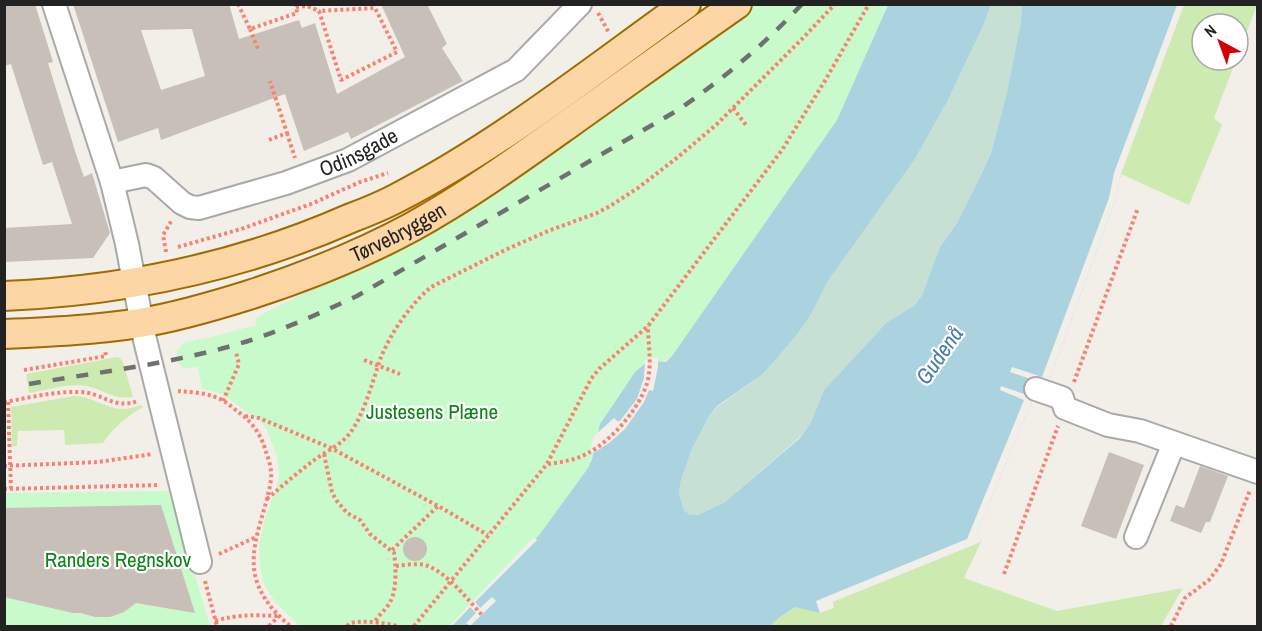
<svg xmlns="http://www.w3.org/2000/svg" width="1262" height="631" viewBox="0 0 1262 631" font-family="'Archivo Narrow',sans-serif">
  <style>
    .grass { fill: #cdebb0 }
    .wetland { fill: #c6e0d4 }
    .park { fill: #c8facc }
    .water { fill: #aad3df }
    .pier { fill: #f2efe9 }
    .building { fill: #c7bfb8; fill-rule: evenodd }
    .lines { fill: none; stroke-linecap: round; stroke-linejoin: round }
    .minor-casing { stroke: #a9a9a9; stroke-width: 26 }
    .major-casing { stroke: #a06b00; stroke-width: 32 }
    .path { stroke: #fa8072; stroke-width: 4; stroke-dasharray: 3 3; stroke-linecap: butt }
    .minor { stroke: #fff; stroke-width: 22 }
    .major { stroke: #fcd6a4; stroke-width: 28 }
    .rail { stroke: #707070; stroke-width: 4.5; stroke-dasharray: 12 12; stroke-linecap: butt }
    .labels { text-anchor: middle; stroke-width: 4.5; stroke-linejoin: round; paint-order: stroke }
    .street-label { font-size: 21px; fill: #222; stroke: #fff }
    .park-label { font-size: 21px; fill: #0c8416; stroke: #fff }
    .water-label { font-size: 22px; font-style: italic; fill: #4a7aab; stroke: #fff }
  </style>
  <rect width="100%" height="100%" fill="#f2efe9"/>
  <path class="grass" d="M1184,5h73l-19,50v-31h-36v36h34l-22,58 8,7 -33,80 -68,-31z
    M117,357l3,1 3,4 10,35c-20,3 -28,-7 -46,-11 -18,-3 -40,4 -58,7l-3,-19z
    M74,396c17,0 31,12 48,13 6,0 13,-2 19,-4l2,2c-17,10 -29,20 -40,36l-38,2 -1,-15 -46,1 -1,15h-5l-1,-39z
    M981,542l-17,36 93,33 126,-23 -22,38h-391l10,-9 15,-10 37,-5z"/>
  <path class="wetland" d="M991,5h31l-1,16 -14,71 -16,61 -11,24 -23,46 -17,24 -18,48 -7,10 -28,17 -63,68 -13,32 -11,15 -75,65 -27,13h-8l-6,-5 -5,-16 2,-14 11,-31 17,-33 8,-9 46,-33 47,-58 18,-35 87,-122 32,-57 37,-78z"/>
  <path class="park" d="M755,5h133l-51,115 -165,236c-10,11 -27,5 -37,16l-27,39 -20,57 -48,66 -89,92h-147l-5,-1 -24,-23 -11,-18 -4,-17 -1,-23 7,-29 11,-30 2,-10 -2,-19 -10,-26 -6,-8 -41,-29 -18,-4 -4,-22 -15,1 -6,-7v-11l8,-8 23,-4 48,-13 -1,-7 41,-21 81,-35 63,-32z
    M170,491l40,135h-205l-1,-133z"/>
  <path class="water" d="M888,5h103l-7,19 -37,78 -32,57 -87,122 -18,35 -13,18 -34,40 -46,32 -8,10 -17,33 -11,31 -2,14 5,16 6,5h8l27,-13 75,-64 11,-16 13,-32 63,-68 28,-17 7,-10 18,-48 17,-24 23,-46 11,-24 16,-61 14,-71 1,-16h162l-63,169 -5,24 -67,183 -17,20 -55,131 4,10 -148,60 1,6 -14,5 -25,-6 -15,10 -10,9h-318l88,-92 48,-66 4,-9 8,-35 35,-52 13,-11 18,1 6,-6 165,-236z"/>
  <path class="pier" d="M1177,5h7l-63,169 -5,24 -67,183 3,1 -7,2 -35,-12 2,-5 30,10 67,-179 5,-25z
    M650,358h8v9l-5,24 -4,-1 -5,12 -19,27 -16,14 -20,13 4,-19 21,-19 5,4 18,-23 7,-21 1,-18z
    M1001,386l35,12 -1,4 -3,-1 -55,131 4,10 -148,60 1,6 -14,5 -4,-12 151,-62 57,-139 -24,-10z
    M534,537l3,3 -62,62 5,6 12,-11 4,4 -26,25 -4,-3 10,-10 -6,-6 -18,19h-3z"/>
  <path class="building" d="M4,4h31l18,58 -5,1 28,91 8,23 8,-4 18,60 -17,25 -89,4v-34l68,-4 -20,-62 -9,3 -32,-101 -7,2z
    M73,4h156l10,35 60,-19 3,8 13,-5 22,71 68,-37 -24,-53h46l20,40 -5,4 21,33 -112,58 -3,-7 -44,19 -19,-57 -124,46 -3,-12 -40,14zM192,29l13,47 -44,14 -20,-60z
    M1109,452l35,13 -28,74 -35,-13z
    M1200,466l28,10 -18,46h-4l-5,11 -31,-12 6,-16 8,3z
    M161,505l34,108 -59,-10 -12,9 -14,5h-15l-14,-4h-8l-69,-16v-89z
    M403 549a12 12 0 1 1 24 0a12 12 0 1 1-24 0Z"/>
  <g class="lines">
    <defs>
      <g id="minor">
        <path d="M54,4l58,178 15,62 18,96 55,222"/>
        <path id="s1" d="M112,182l34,-7 8,3 28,25 8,4 9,1 87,-25 62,-23 168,-90 64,-66"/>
        <path d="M1036,389l26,9 3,10 43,17 32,6 118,41"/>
        <path d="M1136,537l38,-94"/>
      </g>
      <g id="major">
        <path d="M4,296c122,-5 236,-29 347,-78 16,-6 31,-12 46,-20 103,-53 195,-127 289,-194"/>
        <path id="s2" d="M4,334c46,-2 91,-4 136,-11 37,-6 74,-17 109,-28 56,-18 111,-40 163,-68 56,-31 107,-68 159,-105 55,-39 110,-79 166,-118"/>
      </g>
    </defs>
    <use href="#minor" class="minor-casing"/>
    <use href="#major" class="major-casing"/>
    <path class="path" d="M238,4l12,25 47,-16 -1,-9
      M296,7l11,-1 12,5 22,69 56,-28 -22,-44 -56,3
      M598,13l11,20
      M250,29l8,20
      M733,108l13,17
      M287,133l8,25
      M269,140l18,-7 -17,-52
      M178,247l63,-18 70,-25 49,-22 28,-9
      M166,252l-3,-17 9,-15
      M364,360l36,14
      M24,370l82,-14 -1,-6
      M1074,382l64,-174
      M178,391c14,1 31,2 44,9 7,4 13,10 19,14 13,10 21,23 25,38 3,8 6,18 5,27 -4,33 -24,66 -15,100 6,20 19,34 34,47
      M223,401l16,-37 -3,-12
      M4,402c25,-4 51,-11 75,-10 24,0 33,18 59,9
      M8,402l3,87
      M245,416l14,2 72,30 107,58 50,29
      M324,454l8,38 4,8 11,13 13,7 10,14 24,19c2,12 3,38 -4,49 -4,8 -11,12 -15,20
      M548,464c14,-2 28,-4 40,-11 24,-12 59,-52 61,-80 2,-15 -1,-31 -1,-47
      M4,466l94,-4 55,-8
      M4,489l156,-4
      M267,499c15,-13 30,-26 46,-38 12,-9 28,-16 37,-28 14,-18 23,-53 31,-76 11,-26 29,-52 50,-70l74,-37 43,-19 49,-18 13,-7 28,-18 40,-31 38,-32 87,-87 32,-34
      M392,550l46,-44
      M219,554l37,-17
      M396,566c9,-1 20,-3 29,-1 21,6 42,34 57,50
      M1004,574l54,-148
      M205,581l12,45
      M215,621c24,-7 39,-6 63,-5
      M269,626l9,-9
      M347,626l3,-3c17,-3 32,0 48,3
      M414,626l133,-162 44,-85 8,-10 49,-43 134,-176 44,-71 43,-75
      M1171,626l14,-28 24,-18 12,-16 29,-74"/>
    <use href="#minor" class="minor"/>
    <use href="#major" class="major"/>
    <path class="rail" d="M29,384c65,-11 131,-19 195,-36 46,-12 90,-32 133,-52l321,-186c45,-31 86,-65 124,-106"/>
  </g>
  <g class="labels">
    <g class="street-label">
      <text dy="7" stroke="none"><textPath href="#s1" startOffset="268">Odinsgade</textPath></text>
      <text dy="7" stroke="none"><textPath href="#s2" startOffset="411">Tørvebryggen</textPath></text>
    </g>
    <g class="park-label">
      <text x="432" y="419">Justesens Plæne</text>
      <text x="118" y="567">Randers Regnskov</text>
    </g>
    <g class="water-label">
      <text transform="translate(939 355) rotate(-55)" y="8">Gudenå</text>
    </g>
  </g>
  <rect width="1262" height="631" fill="none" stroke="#222222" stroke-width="12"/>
  <g transform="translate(1220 42) rotate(319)"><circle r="28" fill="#ffffff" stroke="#a7a7a7" stroke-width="1.5"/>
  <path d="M0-4.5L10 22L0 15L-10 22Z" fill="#d40000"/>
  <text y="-9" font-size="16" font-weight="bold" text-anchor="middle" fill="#222222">N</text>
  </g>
</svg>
